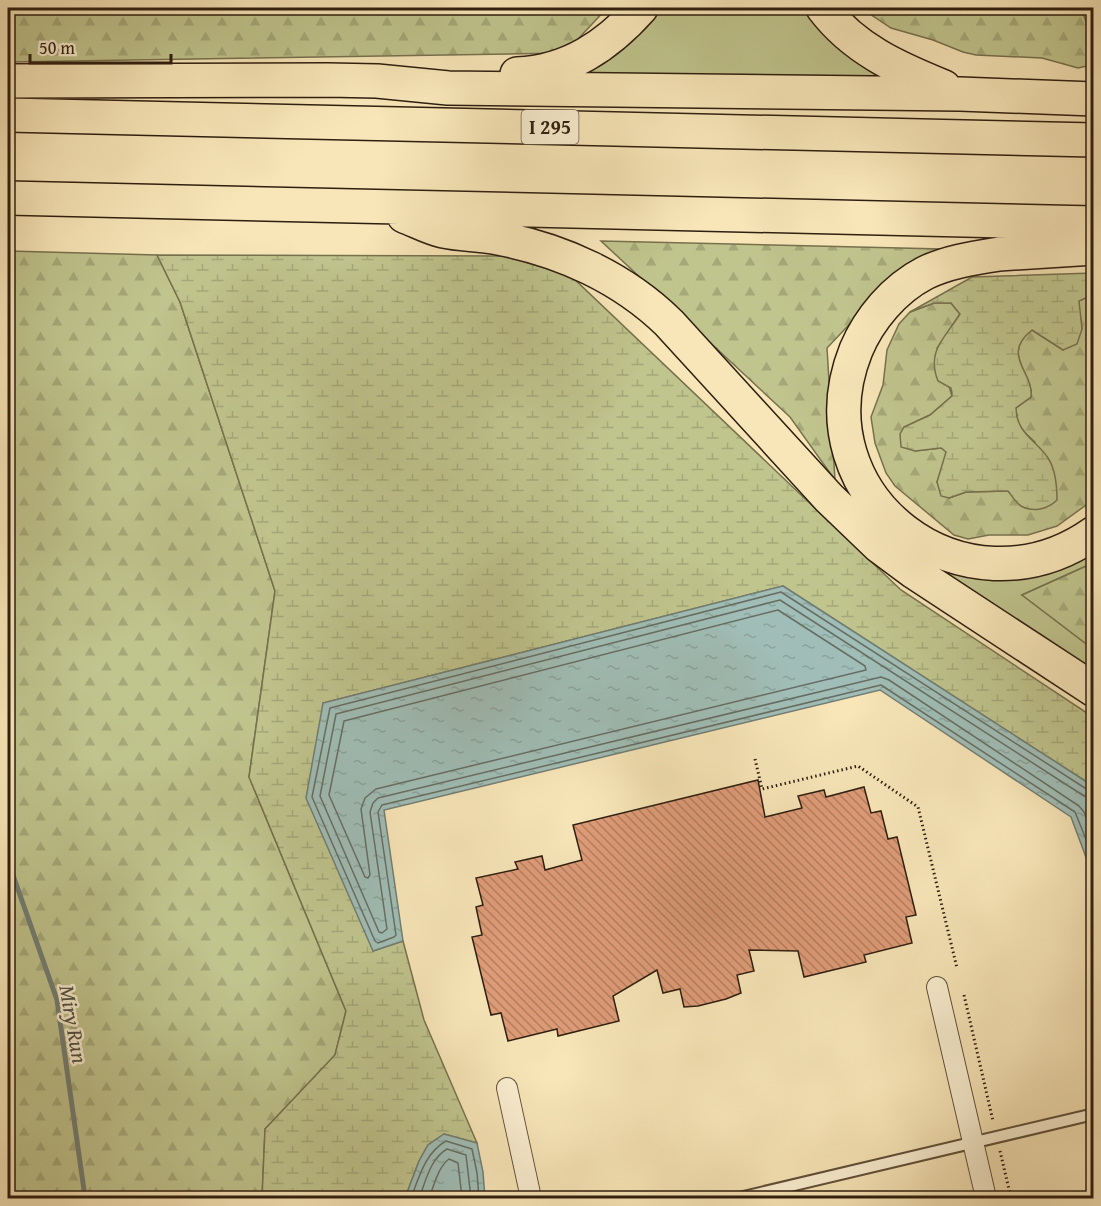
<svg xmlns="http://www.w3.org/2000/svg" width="1101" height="1206" viewBox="0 0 1101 1206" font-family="'Gentium Book Plus',serif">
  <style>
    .green { fill: #c0c48d; stroke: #77714e; stroke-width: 1.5 }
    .forest { fill: url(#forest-firs); stroke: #77714e; stroke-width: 1.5 }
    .wetland { fill: url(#wetland-marsh); stroke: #77714e; stroke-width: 1.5 }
    .water { fill: url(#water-ripples); stroke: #727e74; stroke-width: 1.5 }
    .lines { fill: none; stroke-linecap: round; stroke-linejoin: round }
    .shore { stroke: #676e63; stroke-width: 1.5 }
    .stream { stroke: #727e74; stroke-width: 5 }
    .building { fill: url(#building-back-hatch); stroke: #2e1e0f; stroke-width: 1.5 }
    .lane-casing { stroke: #605039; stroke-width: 14 }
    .street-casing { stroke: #605039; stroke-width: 22 }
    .highway-casing { stroke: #2e1e0f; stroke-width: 36 }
    .path { stroke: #2e1e0f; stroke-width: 3; stroke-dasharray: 1.5 3; stroke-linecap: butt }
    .lane { stroke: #faefd1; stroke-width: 10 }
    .street { stroke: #faefd1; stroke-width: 20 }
    .highway { stroke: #f8e6b8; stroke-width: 33 }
    .labels { text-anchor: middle; stroke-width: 5; stroke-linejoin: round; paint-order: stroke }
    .shield { fill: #faefd1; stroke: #6b5d49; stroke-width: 1.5 }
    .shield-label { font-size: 20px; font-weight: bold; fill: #2e1e0f }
    .water-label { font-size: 22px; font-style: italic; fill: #504e41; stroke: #faefd1 }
  </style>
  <defs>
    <pattern id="forest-firs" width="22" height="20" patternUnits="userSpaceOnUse" patternTransform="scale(1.5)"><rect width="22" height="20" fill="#c0c48d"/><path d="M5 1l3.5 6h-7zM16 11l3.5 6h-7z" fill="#a5a878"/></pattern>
    <pattern id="wetland-marsh" width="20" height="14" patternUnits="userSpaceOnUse" patternTransform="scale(1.5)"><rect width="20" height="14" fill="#c0c48d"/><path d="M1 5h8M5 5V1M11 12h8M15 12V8" fill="none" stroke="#a5a878"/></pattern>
    <pattern id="water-ripples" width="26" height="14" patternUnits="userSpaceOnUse" patternTransform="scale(1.5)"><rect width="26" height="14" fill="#a0beb7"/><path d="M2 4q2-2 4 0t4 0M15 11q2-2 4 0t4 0" fill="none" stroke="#8aa39c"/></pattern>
    <pattern id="building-back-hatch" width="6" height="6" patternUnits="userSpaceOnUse" patternTransform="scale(1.5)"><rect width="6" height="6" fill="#df9c78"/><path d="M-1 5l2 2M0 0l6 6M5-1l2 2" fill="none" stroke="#b57f61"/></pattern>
  </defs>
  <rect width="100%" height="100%" fill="#f8e6b8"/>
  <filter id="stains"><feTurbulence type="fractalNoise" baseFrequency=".00333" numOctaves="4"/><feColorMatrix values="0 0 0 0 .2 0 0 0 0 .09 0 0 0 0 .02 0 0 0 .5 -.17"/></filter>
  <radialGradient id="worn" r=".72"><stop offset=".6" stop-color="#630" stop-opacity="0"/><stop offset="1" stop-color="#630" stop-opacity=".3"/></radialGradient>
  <path class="green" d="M656,8h146l78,71 -301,-2z
    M1093,545v18l-71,32 71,54v29l-148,-105 92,-3z"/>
  <path class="forest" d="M8,8h599l-42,45 -557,9z
    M861,8h220c5,15 19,42 10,57l-13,3 -36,-10 -66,-3 -13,-3 -30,-12 -42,-12z
    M601,241l340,8 -45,26 -69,73 8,132 -45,-63z
    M8,251l149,4 23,47 95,289 -26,186 97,234 -11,44 -70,74 -3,69h-254z
    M1093,295v205l-36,26 -29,9h-39l-21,4 -14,-4 -59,-49 -9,-13 -11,-30 -4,-26 12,-32 4,-35 12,-26 11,-12 24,-9h17l9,11 -23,34 15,48 -22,19 -26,12 11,24 26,-3 6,4 -10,30 12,16 17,-6 42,-1 14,15 13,-64c-12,-10 -19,-18 -19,-34l15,-11c3,-25 -31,-42 1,-67l31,20 19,-21 -4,-29z
    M1093,563v86l-71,-54z"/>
  <path class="wetland" d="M157,255l348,1 66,20 330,314 192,127v69l-310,-200 -460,117 50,248 30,-10 21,79 53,123 -33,-9 -16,11 -9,16 -14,37h-143l3,-69 70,-74 11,-44 -97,-234 26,-186 -95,-289z
    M1093,273v22l-14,6 3,28 -5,15 -14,6 -31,-20c-32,25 2,42 -1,67l-15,11c0,25 20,32 32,50 8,12 9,28 9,42 -9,9 -24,13 -36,6 -5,-3 -9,-10 -13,-15l-42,1 -17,6 -8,-2 -4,-14 9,-30 -5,-4 -26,3 -14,-4 -1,-13 4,-7 26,-12 22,-19 -1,-8 -13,-7c-12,-30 7,-43 22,-67l-9,-11h-17l-24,9 62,-35z"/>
  <path class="water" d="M783,586l310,200v90l-22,-59 -191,-127 -496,120 19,131 -30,10 -67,-153 17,-95z
    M444,1134l33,9 6,29 2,26h-80l14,-37 9,-16z"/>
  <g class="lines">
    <path class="shore" d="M778,610l87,56 1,4 -490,119 -11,9 -4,11 9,66 -2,3 -3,-1 -36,-82 15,-74z
      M1094,791l-6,-1 -307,-198 -451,116 -18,89 63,144 3,2 16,-6 2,-2 -18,-123 4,-7 499,-120 194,127 19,47
      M1094,799l-10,-3 -304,-196 -444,114 -16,82 59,136 3,1 5,-4 -17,-117 3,-9 5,-5 503,-121 8,3 190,126 5,6 10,26
      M411,1198c8,-21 14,-45 35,-57l26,8 5,24 2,25
      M419,1198c7,-17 11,-39 28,-49l19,6 5,43
      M429,1198c5,-12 9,-31 20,-39l9,4 4,35"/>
    <path class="stream" d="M8,861l49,139 27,190 -2,8"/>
  </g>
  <path class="building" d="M758,780l7,37 37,-9 -4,-12 26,-6 2,7 38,-10 7,26 10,-2 7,28 9,-2 19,78 -10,2 6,26 -48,12 2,7 -62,15 -6,-26 -49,-1 5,21 -17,4 4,18 -15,6 -28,7 -14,1 -4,-18 -17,4 -6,-23 -44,26 6,25 -61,15 -1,-7 -49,12 -7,-28 -10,2 -19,-78 10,-2 -6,-28 7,-2 -7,-27 42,-9 -3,-7 27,-6 3,14 37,-10 -9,-35z"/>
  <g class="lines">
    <defs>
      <path id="lane" d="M739,1198l355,-84"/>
      <path id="street" d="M937,987l49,211
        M507,1088l24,110"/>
      <path id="highway" d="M823,8c31,41 74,60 121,79
        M517,74c52,-2 91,-29 124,-66
        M8,81l320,-1 49,1 71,7 512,6 134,5
        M8,115l1086,25
        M8,198l1086,25
        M404,216c13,5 26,12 39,15 18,4 37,3 55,7 64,12 125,40 171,85l160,175 50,48 35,26 180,118
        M1094,248l-95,6c-25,4 -52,8 -74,19 -31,16 -56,46 -69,77 -59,147 109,274 238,183"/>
    </defs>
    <use href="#lane" class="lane-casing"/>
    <use href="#street" class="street-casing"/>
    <use href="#highway" class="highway-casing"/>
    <path class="path" d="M755,759l7,30 96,-23 60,41 39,161
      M964,995l29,126
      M1000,1151l11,47"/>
    <use href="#lane" class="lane"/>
    <use href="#street" class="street"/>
    <use href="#highway" class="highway"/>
  </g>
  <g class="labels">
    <rect class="shield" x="521.5" y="110" width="57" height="34" rx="4.5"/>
    <g class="shield-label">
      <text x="550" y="134">I 295</text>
    </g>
    <g class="water-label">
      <text transform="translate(74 1024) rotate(80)" y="8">Miry Run</text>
    </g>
  </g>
  <rect width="1101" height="1206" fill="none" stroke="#f8e6b8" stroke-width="30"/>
  <rect x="9" y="9" width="1083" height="1188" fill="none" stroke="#2e1e0f" stroke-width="3"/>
  <rect x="15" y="15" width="1071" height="1176" fill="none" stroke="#2e1e0f" stroke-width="1.5"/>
  <path d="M30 54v9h141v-9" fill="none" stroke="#2e1e0f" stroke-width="3"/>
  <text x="39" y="54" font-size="18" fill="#2e1e0f" stroke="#faefd1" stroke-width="4.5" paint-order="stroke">50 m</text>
  <rect width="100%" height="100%" filter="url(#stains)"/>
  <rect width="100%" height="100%" fill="url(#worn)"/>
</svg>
